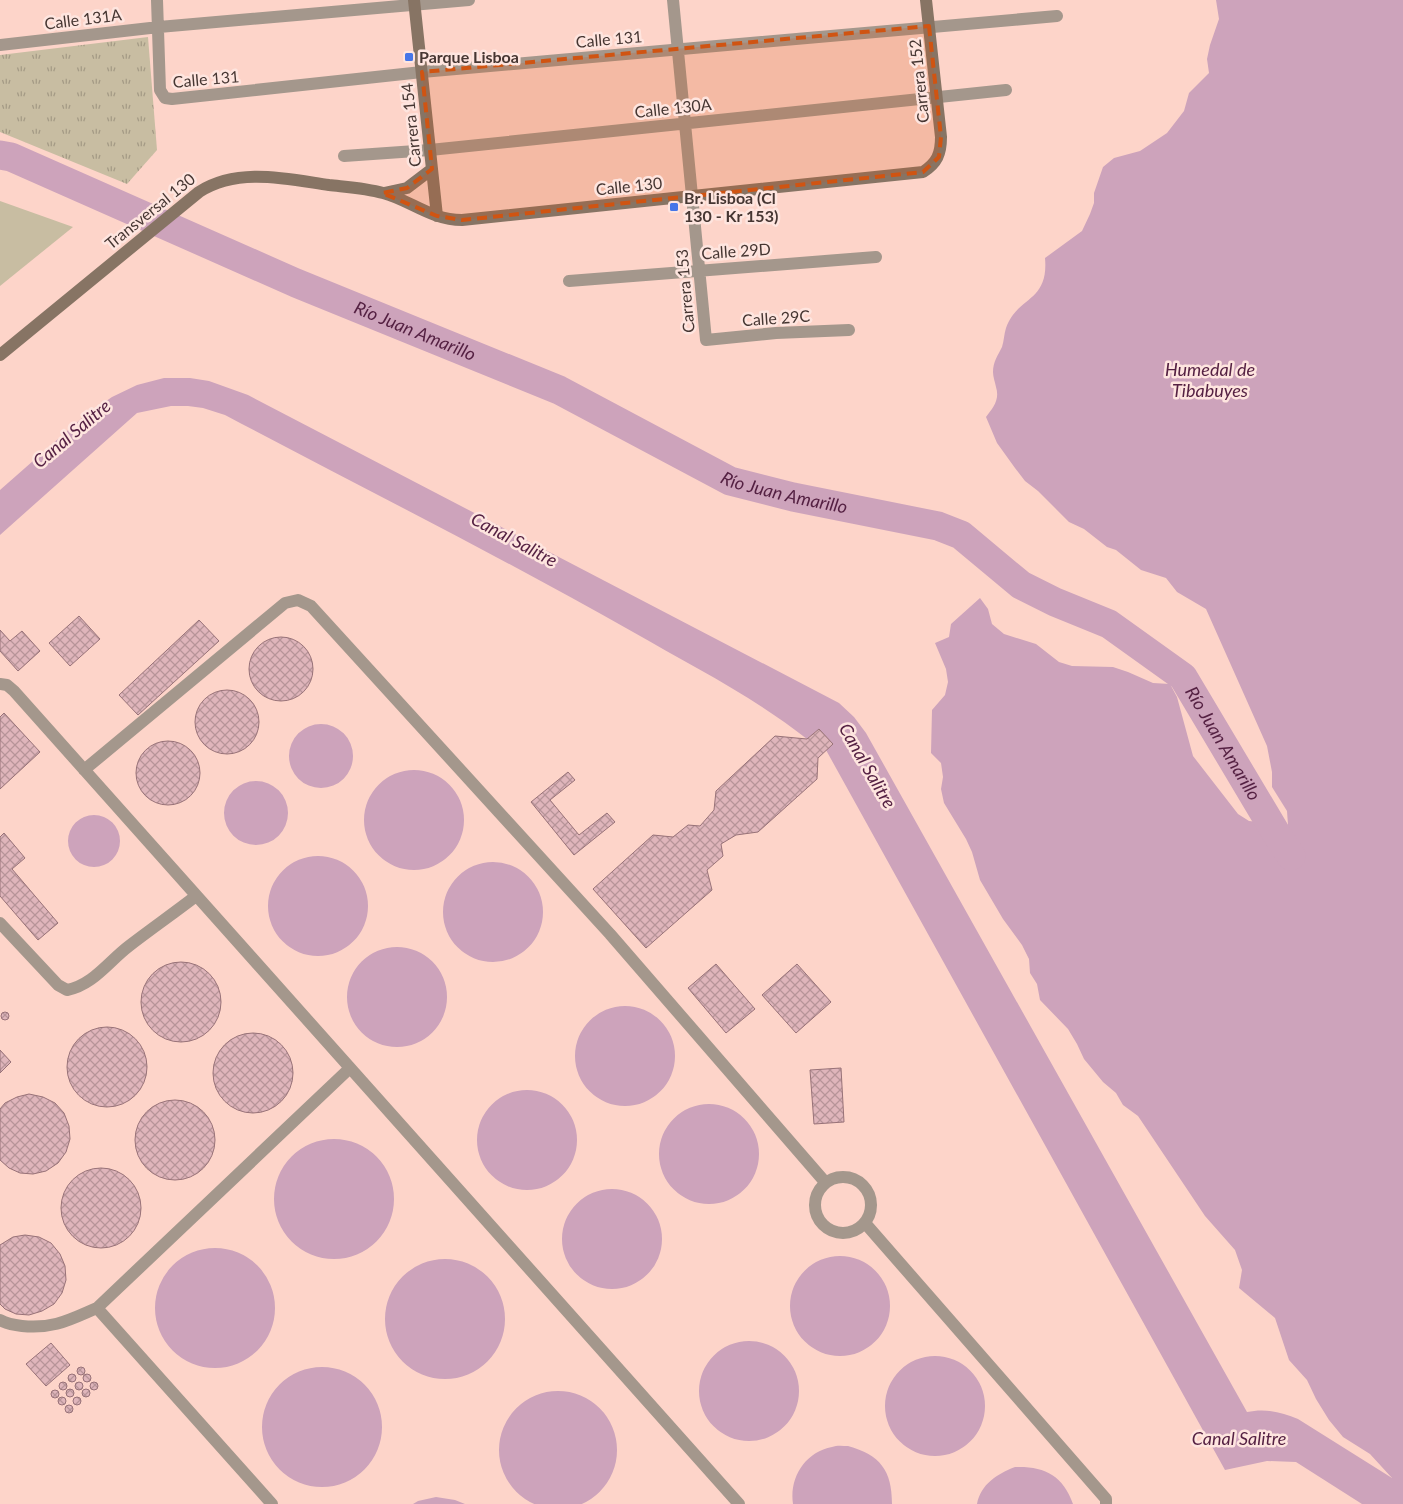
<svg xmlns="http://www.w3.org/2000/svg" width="1403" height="1504" viewBox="0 0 1403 1504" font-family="Lato,sans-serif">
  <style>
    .grass { fill: url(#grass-tufts) }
    .park { fill: #c8bda2 }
    .water { fill: #cda3bb }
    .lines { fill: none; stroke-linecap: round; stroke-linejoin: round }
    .river { stroke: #cda3bb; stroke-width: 29 }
    .building { fill: url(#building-cross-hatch); stroke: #987278 }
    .street { stroke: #a4978c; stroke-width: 12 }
    .secondary { stroke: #877464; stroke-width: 12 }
    .marked { fill: #d05412; fill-opacity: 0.2; stroke: #d05412; stroke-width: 4; stroke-dasharray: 10 6; stroke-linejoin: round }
    .poi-dot { fill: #4676e8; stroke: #fee5df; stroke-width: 2 }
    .labels { text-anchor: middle; stroke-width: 5; stroke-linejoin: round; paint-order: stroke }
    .street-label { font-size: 16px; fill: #463632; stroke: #fee5df }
    .poi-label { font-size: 16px; font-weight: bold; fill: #463632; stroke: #fee5df; text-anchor: start }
    .water-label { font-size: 18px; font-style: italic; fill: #552143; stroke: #fee5df }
  </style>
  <defs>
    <pattern id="grass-tufts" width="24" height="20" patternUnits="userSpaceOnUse" patternTransform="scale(1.25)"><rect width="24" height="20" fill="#c8bda2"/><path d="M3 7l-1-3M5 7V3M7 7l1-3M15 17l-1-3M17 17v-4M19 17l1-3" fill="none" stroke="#a49a85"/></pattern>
    <pattern id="building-cross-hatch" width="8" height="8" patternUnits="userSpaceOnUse" patternTransform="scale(1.25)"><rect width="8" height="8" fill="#dfb5bb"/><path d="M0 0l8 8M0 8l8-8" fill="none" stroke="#b79499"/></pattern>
  </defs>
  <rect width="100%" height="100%" fill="#fdd4c9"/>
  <path class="grass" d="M148,37l9,113 -30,34 -127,-52v-77z"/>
  <path class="park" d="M0,201l73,26 -73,59z"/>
  <path class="water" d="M1216,0h187v1504h-41l-66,-42 -29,-1 -42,9 -399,-720 7,-6 -14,-15 -12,10c-53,-42 -115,-73 -174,-107 -134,-76 -272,-145 -408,-217l-22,-7 -15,-2h-17l-34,7 -137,122v-45l83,-73 29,-20 25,-12 27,-7h26l19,3 39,14 591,308 15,14 12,16 381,679c18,-4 34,0 51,7l94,59 -22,-24 -27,-17 -14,-17 -13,-21 -9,-19 -18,-20 -14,-42 -36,-30 3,-18 -7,-20 -30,-34 -67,-100 -15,-11 -7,-12 -13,-11 -19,-23 -7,-15 -9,-15 -28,-29 -3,-16 -7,-11 -1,-14 -7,-14 -19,-26 -23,-39 -8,-28 -6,-13 -22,-36 -3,-14 2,-12 -2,-14 -10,-10 1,-43 13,-15 3,-13 -2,-13 -11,-26 14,-6 2,-13 29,-26 8,11 4,15 12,10 32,10 23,18 13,4 41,1 15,5 25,11 17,1 7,13 16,59 45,58 11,7 39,4 -1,-14 -15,-24v-15l-5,-26 -61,-137 -29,-17 -11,-14 -25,-8 -25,-20 -9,-3 -23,-18 -15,-7 -31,-31 -13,-10 -10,-13 -18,-25 -11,-26c7,-9 14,-17 10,-30 -1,-5 -3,-10 -3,-15 0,-10 5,-17 9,-25 2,-6 2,-13 4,-19 11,-32 43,-25 39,-70l37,-27 8,-17 4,-11v-10l9,-26 11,-9 26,-7 27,-18 17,-22 5,-18 20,-20 -2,-14 3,-14 9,-26z
    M289 756a32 32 0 1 1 64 0a32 32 0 1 1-64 0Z
    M364 820a50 50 0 1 1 100 0a50 50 0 1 1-100 0Z
    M224 813a32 32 0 1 1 64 0a32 32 0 1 1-64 0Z
    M68 841a26 26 0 1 1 52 0a26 26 0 1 1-52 0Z
    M268 906a50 50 0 1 1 100 0a50 50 0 1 1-100 0Z
    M443 912a50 50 0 1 1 100 0a50 50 0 1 1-100 0Z
    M347 997a50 50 0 1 1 100 0a50 50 0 1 1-100 0Z
    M575 1056a50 50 0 1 1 100 0a50 50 0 1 1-100 0Z
    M477 1140a50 50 0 1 1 100 0a50 50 0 1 1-100 0Z
    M659 1154a50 50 0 1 1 100 0a50 50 0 1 1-100 0Z
    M274 1199a60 60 0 1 1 120 0a60 60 0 1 1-120 0Z
    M562 1239a50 50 0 1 1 100 0a50 50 0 1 1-100 0Z
    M155 1308a60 60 0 1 1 120 0a60 60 0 1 1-120 0Z
    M790 1306a50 50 0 1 1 100 0a50 50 0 1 1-100 0Z
    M385 1319a60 60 0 1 1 120 0a60 60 0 1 1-120 0Z
    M699 1391a50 50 0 1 1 100 0a50 50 0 1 1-100 0Z
    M885 1406a50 50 0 1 1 100 0a50 50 0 1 1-100 0Z
    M262 1427a60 60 0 1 1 120 0a60 60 0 1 1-120 0Z
    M499 1450a59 59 0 1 1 118 0a59 59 0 1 1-118 0Z
    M848,1446c32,9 44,24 44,58h-99c-4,-26 12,-52 39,-57 5,-2 11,-1 16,-1z
    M1015,1467c29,-1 48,8 58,37h-96c4,-20 20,-30 38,-37z
    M436,1497l19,3 10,4h-52l5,-3z"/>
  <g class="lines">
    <path class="river" id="s1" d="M0,155l11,2 285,126 263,107 171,91 63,16 145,29 23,9 60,50 34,17 54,22 74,53 93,156 15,23"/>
  </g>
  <path class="building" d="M79,616l21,23 -30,27 -21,-23z
    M199,620l20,21 -81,74 -19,-20z
    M0,630l10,11 12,-10 18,20 -22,20 -18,-20z
    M249 669a32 32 0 1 1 64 0a32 32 0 1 1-64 0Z
    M195 722a32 32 0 1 1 64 0a32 32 0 1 1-64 0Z
    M4,713l36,39 -40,37v-72z
    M819,729l14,15 -15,14 -1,21 -59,53 -22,3 -15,9 2,12 -16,14 5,20 -66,58 -53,-59 60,-54 20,2 15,-12 12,1 14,-16 2,-19 59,-55 32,3z
    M136 773a32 32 0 1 1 64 0a32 32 0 1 1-64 0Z
    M568,772l7,8 -25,20 29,35 28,-22 8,9 -41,33 -43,-53z
    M4,833l21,25 -13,11 46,54 -20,17 -38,-44v-59z
    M141 1002a40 40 0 1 1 80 0a40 40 0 1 1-80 0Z
    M716,964l39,45 -29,24 -38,-45z
    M797,964l34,38 -35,31 -34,-38z
    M1 1016a4 4 0 1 1 8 0a4 4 0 1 1-8 0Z
    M67 1067a40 40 0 1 1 80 0a40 40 0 1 1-80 0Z
    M213 1073a40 40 0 1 1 80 0a40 40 0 1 1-80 0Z
    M0,1050l11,12 -11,11z
    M841,1068l3,54 -30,2 -4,-54z
    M29,1094l14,3 12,6 9,10 5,13 1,13 -4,13 -8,11 -12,8 -13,3 -13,-1 -11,-5 -9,-8v-51l5,-6 12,-6z
    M135 1140a40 40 0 1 1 80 0a40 40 0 1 1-80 0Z
    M61 1208a40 40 0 1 1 80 0a40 40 0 1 1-80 0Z
    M25,1235l14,2 12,6 9,11 5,12 1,14 -4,13 -8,11 -12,7 -13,4 -13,-1 -11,-5 -5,-5v-59l13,-8z
    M51,1343l19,22 -24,21 -20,-22z
    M77 1371a4 4 0 1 1 8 0a4 4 0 1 1-8 0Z
    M83 1378a4 4 0 1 1 8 0a4 4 0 1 1-8 0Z
    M68 1378a4 4 0 1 1 8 0a4 4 0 1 1-8 0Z
    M75 1386a4 4 0 1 1 8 0a4 4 0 1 1-8 0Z
    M59 1386a4 4 0 1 1 8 0a4 4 0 1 1-8 0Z
    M90 1386a4 4 0 1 1 8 0a4 4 0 1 1-8 0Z
    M66 1393a4 4 0 1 1 8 0a4 4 0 1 1-8 0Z
    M82 1393a4 4 0 1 1 8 0a4 4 0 1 1-8 0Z
    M51 1394a4 4 0 1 1 8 0a4 4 0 1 1-8 0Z
    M73 1401a4 4 0 1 1 8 0a4 4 0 1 1-8 0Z
    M58 1401a4 4 0 1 1 8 0a4 4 0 1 1-8 0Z
    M65 1409a4 4 0 1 1 8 0a4 4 0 1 1-8 0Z"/>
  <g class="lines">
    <path class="street" d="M157,0l3,90 5,8 7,1 250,-27 635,-56
      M673,0l33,340 70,-7 73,-3
      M0,45l159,-18 310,-27
      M344,156l86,-6 576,-60
      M569,281l307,-24
      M0,684l7,1 7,6 725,813
      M84,770l201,-167 13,-3 13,6 299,328 215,248
      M0,923l58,62 9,5c26,-5 41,-28 62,-44 22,-17 45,-33 67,-50
      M815 1205a28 28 0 1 1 56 0a28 28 0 1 1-56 0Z
      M865,1223l241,276v5
      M0,1320c7,4 13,5 22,6 32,3 47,-6 75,-18
      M272,1504l-175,-196 253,-240"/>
    <path class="secondary" d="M414,0l23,216
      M384,193l23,-5 25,-19
      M0,355l199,-163c39,-25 88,-13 130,-7 18,2 37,3 54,8 27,7 48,27 79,27l461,-48c14,-9 18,-18 18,-35l-15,-137"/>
  </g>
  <path class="marked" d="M929,26l12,111 -2,20 -16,15 -461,48 -25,-4 -55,-23 25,-5 25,-19 -10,-97z"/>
  <g class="poi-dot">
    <rect x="404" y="52" width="10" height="10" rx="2.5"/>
    <rect x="669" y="202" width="10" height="10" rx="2.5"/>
  </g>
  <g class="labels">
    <g class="street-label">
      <text transform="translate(83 19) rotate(-7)" y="6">Calle 131A</text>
      <text transform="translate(609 39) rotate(-5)" y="6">Calle 131</text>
      <text transform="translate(206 79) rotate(-5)" y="6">Calle 131</text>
      <text transform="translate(919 81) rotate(-96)" y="6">Carrera 152</text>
      <text transform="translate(673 108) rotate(-6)" y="6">Calle 130A</text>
      <text transform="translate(411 125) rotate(-96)" y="6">Carrera 154</text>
      <text transform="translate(629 186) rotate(-6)" y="6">Calle 130</text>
      <text transform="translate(150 211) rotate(-39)" y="6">Transversal 130</text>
      <text transform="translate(736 251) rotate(-4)" y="6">Calle 29D</text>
      <text transform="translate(685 291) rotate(-95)" y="6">Carrera 153</text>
      <text transform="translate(776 318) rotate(-4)" y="6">Calle 29C</text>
    </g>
    <g class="poi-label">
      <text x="419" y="63">Parque Lisboa</text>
      <text x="684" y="204">Br. Lisboa (Cl<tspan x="684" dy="18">130 - Kr 153)</tspan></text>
    </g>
    <g class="water-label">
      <text dy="6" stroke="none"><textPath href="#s1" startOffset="451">Río Juan Amarillo</textPath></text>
      <text x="1210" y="376">Humedal de<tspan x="1210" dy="21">Tibabuyes</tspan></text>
      <text transform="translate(72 434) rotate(-40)" y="6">Canal Salitre</text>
      <text dy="6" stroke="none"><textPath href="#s1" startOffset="856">Río Juan Amarillo</textPath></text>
      <text transform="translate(514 540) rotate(28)" y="6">Canal Salitre</text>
      <text dy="6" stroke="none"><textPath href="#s1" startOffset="1381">Río Juan Amarillo</textPath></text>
      <text transform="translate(867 766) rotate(60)" y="6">Canal Salitre</text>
      <text x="1239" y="1445">Canal Salitre</text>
    </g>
  </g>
</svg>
